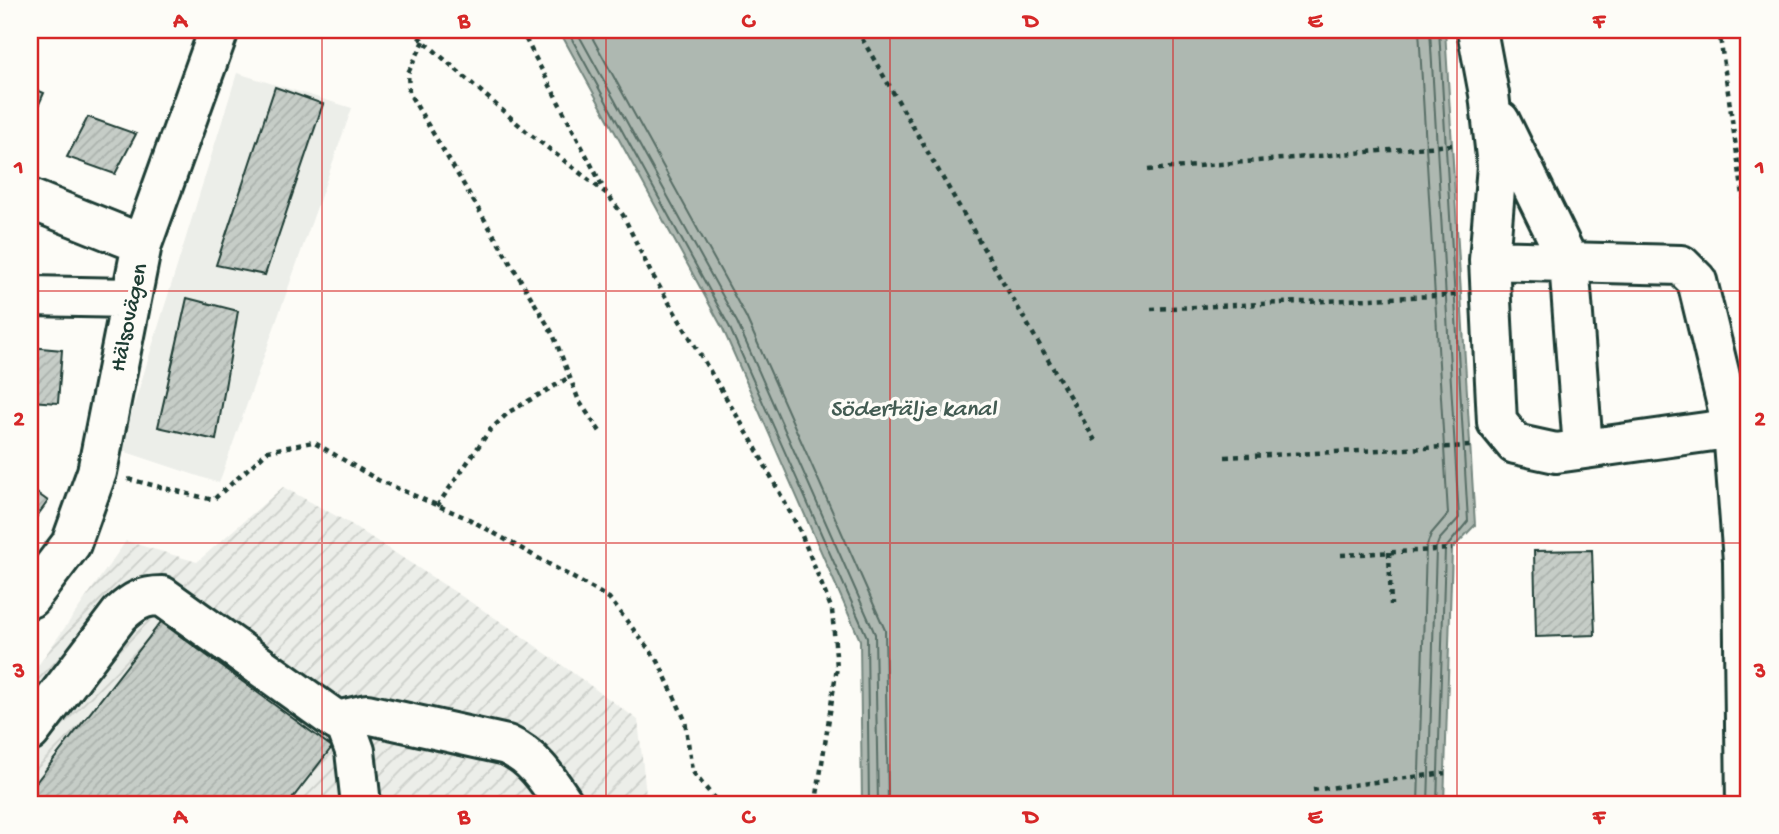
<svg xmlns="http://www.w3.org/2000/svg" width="1779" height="834" viewBox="0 0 1779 834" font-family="'Gochi Hand',sans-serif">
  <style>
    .built { fill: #eceee9 }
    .industrial { fill: url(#industrial-furrows) }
    .water { fill: #aeb8b1; stroke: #75877f; stroke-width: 2 }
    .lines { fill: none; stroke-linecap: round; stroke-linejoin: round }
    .shore { stroke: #586e66; stroke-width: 2 }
    .building { fill: url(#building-hatch); stroke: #1f3d34; stroke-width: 2 }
    .minor-casing { stroke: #1f3d34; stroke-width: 44 }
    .path { stroke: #1f3d34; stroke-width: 4.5; stroke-dasharray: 5 5; stroke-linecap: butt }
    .minor { stroke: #fdfcf7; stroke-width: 38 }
    .grid { fill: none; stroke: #d62828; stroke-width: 2; stroke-opacity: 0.55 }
    .labels { text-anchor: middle; stroke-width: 7; stroke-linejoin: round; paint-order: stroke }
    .street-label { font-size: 23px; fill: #1f3d34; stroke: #fdfcf7 }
    .water-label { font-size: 24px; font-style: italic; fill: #435c53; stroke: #fdfcf7 }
    .neatline { fill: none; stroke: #d62828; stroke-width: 2.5 }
    .grid-label { font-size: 23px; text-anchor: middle; font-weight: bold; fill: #d62828 }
  </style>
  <defs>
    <pattern id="industrial-furrows" width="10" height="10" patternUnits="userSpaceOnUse" patternTransform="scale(1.75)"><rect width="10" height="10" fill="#eceee9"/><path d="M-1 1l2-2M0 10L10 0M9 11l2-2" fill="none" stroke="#cacdc8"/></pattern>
    <pattern id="building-hatch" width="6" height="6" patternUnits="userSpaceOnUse" patternTransform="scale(1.75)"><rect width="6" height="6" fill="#c6cdc7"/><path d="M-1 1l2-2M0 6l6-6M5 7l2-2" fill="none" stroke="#aab1ac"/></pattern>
  </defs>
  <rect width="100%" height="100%" fill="#fdfcf7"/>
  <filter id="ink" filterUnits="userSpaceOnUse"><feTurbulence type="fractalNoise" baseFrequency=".0143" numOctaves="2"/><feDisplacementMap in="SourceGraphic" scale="14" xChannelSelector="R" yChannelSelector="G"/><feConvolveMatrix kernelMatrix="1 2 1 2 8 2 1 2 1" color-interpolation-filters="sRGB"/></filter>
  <g filter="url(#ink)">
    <path class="built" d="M237,73l115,35 -133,375 -99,-33z"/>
    <path class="industrial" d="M283,487l66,36 163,106 126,91 9,84h-617v-127l96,-136 71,21z"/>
    <path class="water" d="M559,30h886l30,495 -23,24 -8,255h-582l-2,-164 -137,-311z"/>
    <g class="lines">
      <path class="shore" d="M567,30l162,296 138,311 2,167
        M576,30l161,292 138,312 3,170
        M588,30l158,287 139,313 3,174
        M1418,804l8,-256 5,-14 17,-20 -29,-484
        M1428,804l8,-256 3,-8 20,-22 -29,-488
        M1437,804l8,-255 23,-28 -29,-491"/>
    </g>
    <path class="building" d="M30,87l14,6 -14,31z
      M275,87l48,17 -58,171 -49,-10z
      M88,117l48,17 -21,40 -48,-17z
      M187,298l51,13 -22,129 -58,-13z
      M30,347l32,3 -4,53 -28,-2z
      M30,488l18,13 -18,25z
      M1592,550l3,85 -59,2 -2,-86z
      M161,622l171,125 -44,57h-258v-14z"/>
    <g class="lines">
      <defs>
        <path id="minor" d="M1477,30l12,64 8,72 -8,94 8,162 18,22 41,9 193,-27
          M1500,121l69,141 14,187
          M30,199l112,45
          M1489,260l192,5 16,16 36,149 10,131 3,243
          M30,296l100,2
          M30,598l41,-54 26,-72 45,-228 77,-214
          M344,721l11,30 6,53
          M30,732l90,-118c14,-13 23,-18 42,-18l175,125 30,-7 140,31c28,13 41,35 57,59"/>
      </defs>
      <use href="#minor" class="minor-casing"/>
      <path class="path" d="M411,30l115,101 81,63 16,21 27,56 102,170 48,90 32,79 5,57 -20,128 -6,9
        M521,30l85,163
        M857,30l240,414
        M1719,30l30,207
        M424,41l-16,32 1,20 144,241 26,67 22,32
        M1148,170l304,-25
        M1151,309l305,-14
        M1225,457l245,-11
        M128,479l85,21 55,-49 45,-9 65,38 91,39 140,79 49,63 27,59 7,51 27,33
        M437,506l53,-76 19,-18 61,-35
        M1389,552l2,53
        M1341,555l111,-6
        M1313,790l132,-17"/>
      <use href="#minor" class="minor"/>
    </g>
  </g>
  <path class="grid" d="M322,30v774M606,30v774M890,30v774M1173,30v774M1457,30v774M30,291h1719M30,543h1719"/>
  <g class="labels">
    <g class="street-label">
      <text transform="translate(127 317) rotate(-78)" y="8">Hälsovägen</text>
    </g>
    <g class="water-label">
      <text x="913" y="415">Södertälje kanal</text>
    </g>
  </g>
  <rect width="1779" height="834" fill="none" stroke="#fdfcf7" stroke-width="77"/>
  <rect x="38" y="38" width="1702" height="758" class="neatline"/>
  <g class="grid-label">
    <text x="180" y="27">A</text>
    <text x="464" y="27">B</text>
    <text x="748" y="27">C</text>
    <text x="1031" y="27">D</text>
    <text x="1315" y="27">E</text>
    <text x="1599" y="27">F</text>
    <text x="19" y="173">1</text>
    <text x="1760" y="173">1</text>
    <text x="19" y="425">2</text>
    <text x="1760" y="425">2</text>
    <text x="19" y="677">3</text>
    <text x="1760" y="677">3</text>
    <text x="180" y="823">A</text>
    <text x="464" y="823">B</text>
    <text x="748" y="823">C</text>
    <text x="1031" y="823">D</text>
    <text x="1315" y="823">E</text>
    <text x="1599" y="823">F</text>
  </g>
</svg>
